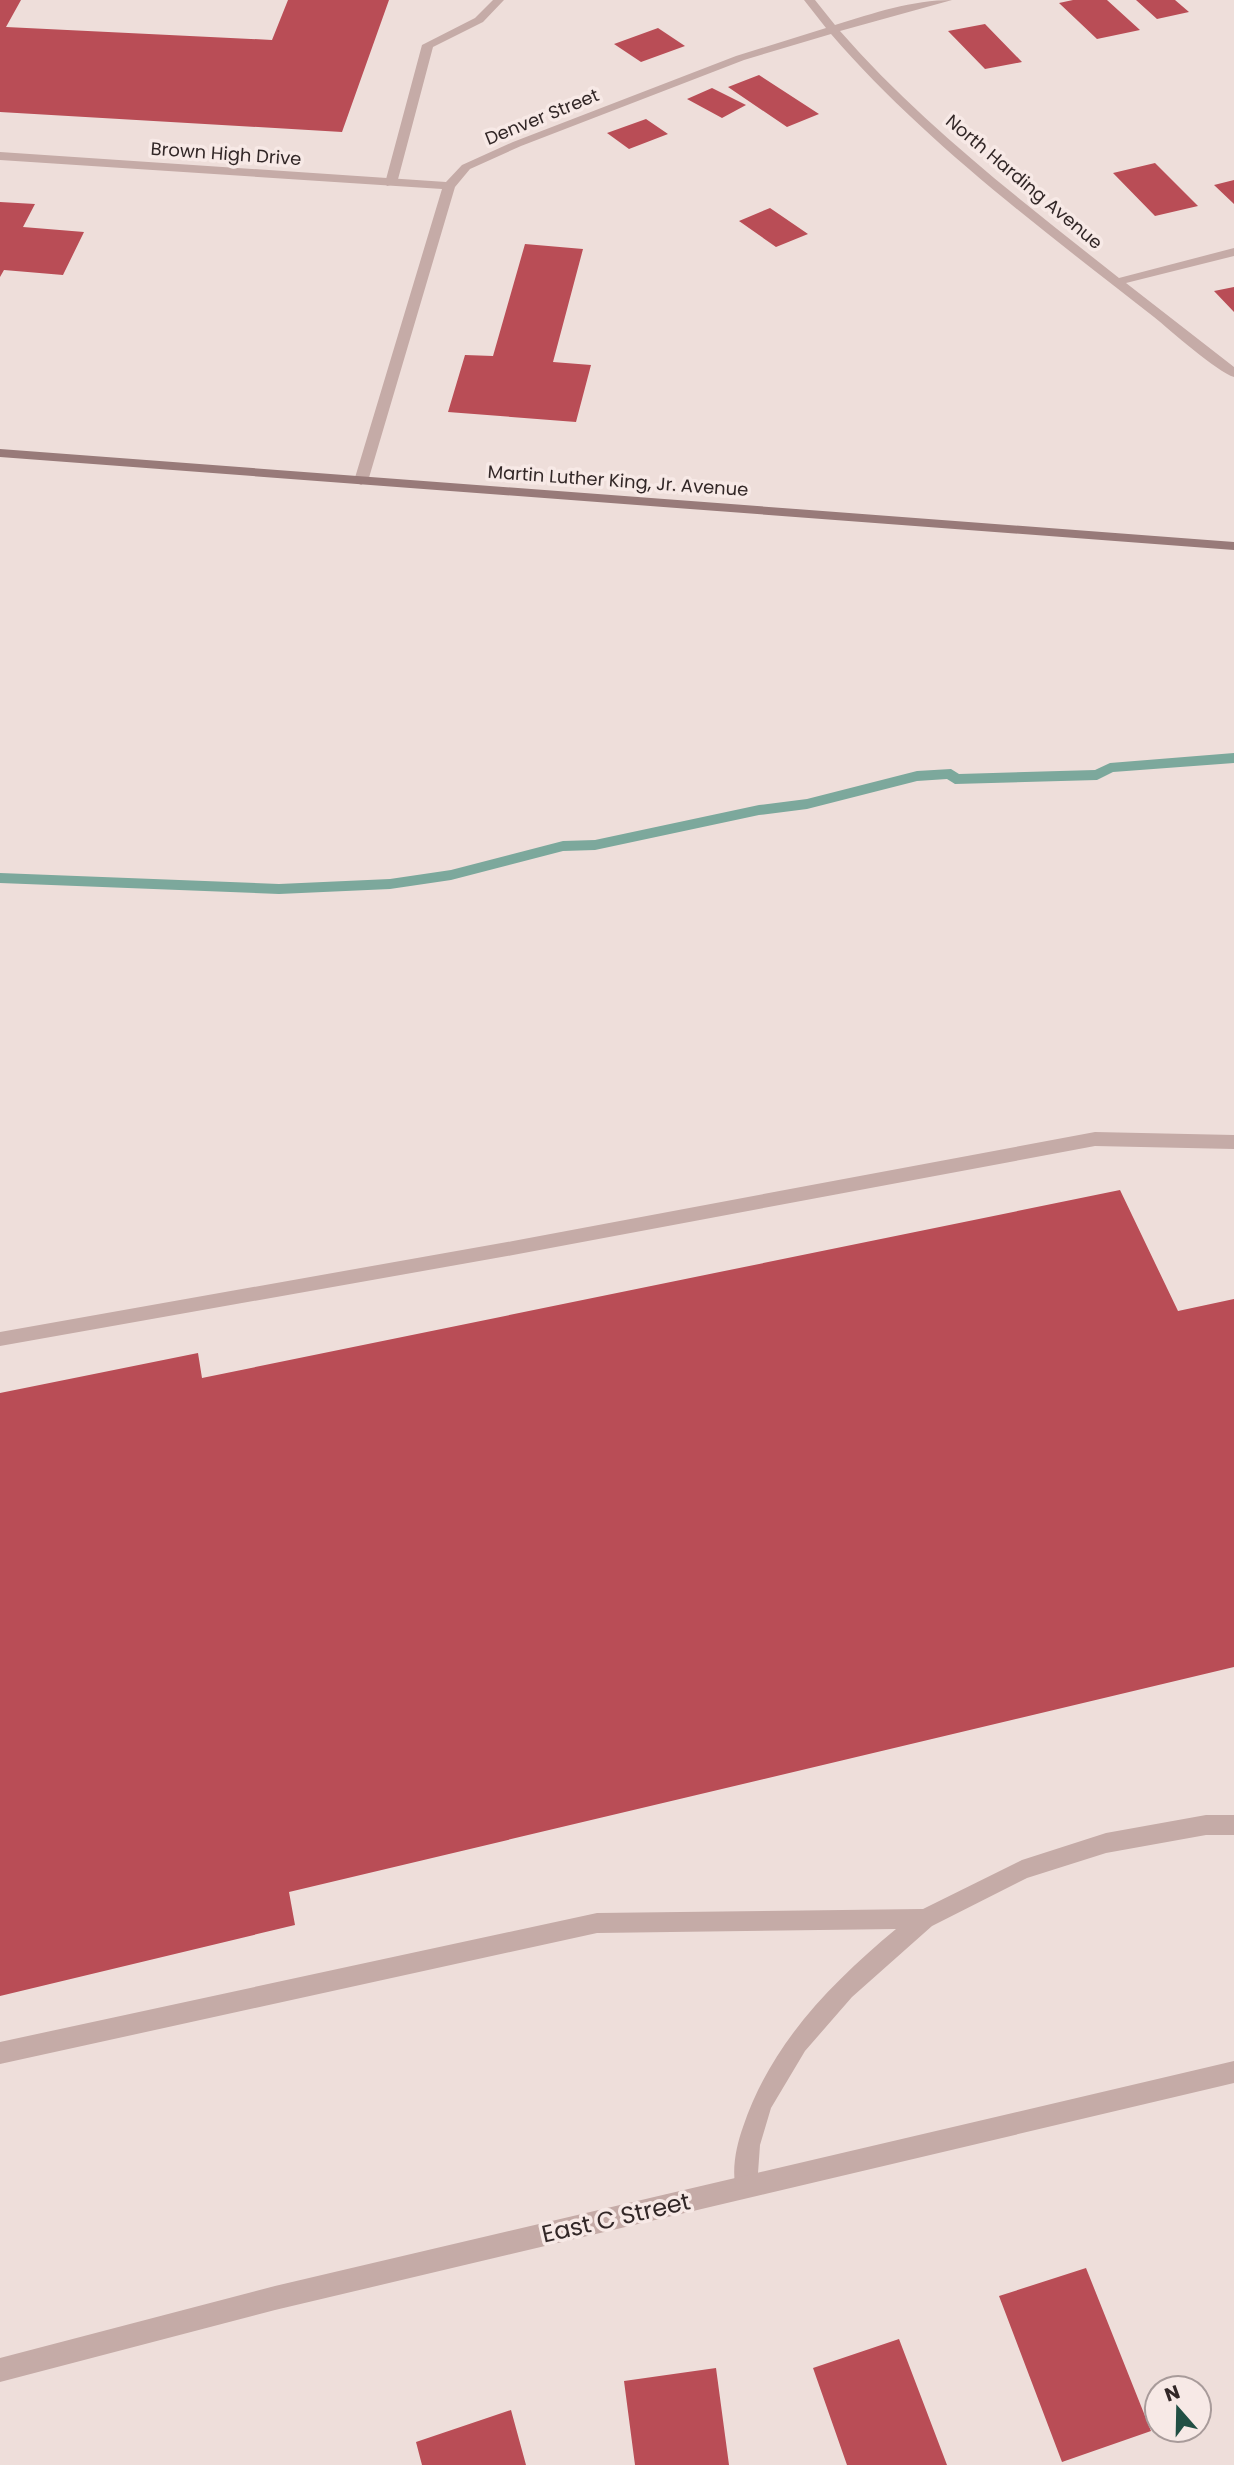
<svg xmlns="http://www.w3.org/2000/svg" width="1234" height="2465" viewBox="0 0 1234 2465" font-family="Poppins,sans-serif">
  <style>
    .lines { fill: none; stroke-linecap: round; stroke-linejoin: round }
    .stream { fill: #7ca89c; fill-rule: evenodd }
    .building { fill: #b94d56 }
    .lane { fill: #c5aba7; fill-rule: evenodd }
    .street { fill: #c5aba7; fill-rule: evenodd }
    .secondary { fill: #987a79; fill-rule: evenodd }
    .labels { text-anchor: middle; stroke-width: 7; stroke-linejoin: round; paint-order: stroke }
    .far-street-label { font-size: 18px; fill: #322727; stroke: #f7e9e6 }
    .near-street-label { font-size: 24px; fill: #322727; stroke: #f7e9e6 }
  </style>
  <rect width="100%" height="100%" fill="#eededa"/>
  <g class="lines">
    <path class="stream" d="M1234,753v10l-121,9 -16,8 -142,4 -8,-5 -30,2 -110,28 -48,6 -164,35 -32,1 -112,29 -61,9 -111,5 -279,-11v-10l279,11 111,-5 61,-9 112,-29 32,-1 164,-35 48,-6 110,-28 34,-2 8,5 136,-4 15,-7z"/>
  </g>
  <path class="building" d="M0,0h21l-15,27 266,13 16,-40h101l-47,132 -342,-20z
    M1073,0h34l33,30 -43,9 -38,-36z
    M1136,0h39l14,12 -32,7z
    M985,24l37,38 -37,7 -37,-38z
    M658,28l27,18 -44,16 -27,-18z
    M759,75l60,39 -32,13 -59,-40z
    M712,88l34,17 -24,13 -35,-19z
    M646,119l22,15 -39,15 -22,-16z
    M1155,163l43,43 -43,10 -42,-43z
    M1234,180v24l-20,-19z
    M0,202l35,2 -12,23 61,5 -21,43 -59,-5 -4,7z
    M770,208l38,26 -32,13 -37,-26z
    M525,244l58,5 -30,113 38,3 -15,57 -128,-10 17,-57 28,1z
    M1234,287v25l-20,-21z
    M1120,1190l58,121 56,-12v368l-945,225 6,33 -295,71v-603l198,-40 4,25z
    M1086,2268l65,163 -89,31 -63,-166z
    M899,2339l48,126h-100l-34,-97z
    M716,2368l13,97h-94l-11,-84z
    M511,2410l15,55h-104l-6,-23z"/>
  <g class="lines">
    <path class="lane" d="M493,0h11l-21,22 -50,25 -36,136 -10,3 -2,-3 37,-138 53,-27z
      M1095,1132l139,3v14l-139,-3 -582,109 -513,91v-14l513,-91z
      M1206,1815h28v20h-28l-100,18 -79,25 -95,48 -80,71 -47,54 -34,57 -11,37 -3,42 -3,8 -8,3 -8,-3c-8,-20 -2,-49 5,-68 28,-83 87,-143 153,-198l-299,4 -597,131v-22l597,-129 326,-4 99,-49 84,-27z"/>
    <path class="street" d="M804,0h11l20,25c39,-12 77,-25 117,-25l-112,31c81,93 183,171 279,247l115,-30v8l-108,27 108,84v10c-17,-5 -64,-47 -80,-60 -110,-86 -233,-178 -323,-283l-87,26 -223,86 -51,23 -15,18 -87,294 -7,4 -7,-4 88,-292 -442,-29v-8l446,30 16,-17 51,-23 223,-86 90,-28z
      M1234,2061v22l-959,227 -275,72v-24l275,-72z"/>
    <path class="secondary" d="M0,449l1234,93v8l-1234,-93z"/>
  </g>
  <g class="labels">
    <g class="far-street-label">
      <text transform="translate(542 117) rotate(-22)" y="6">Denver Street</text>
      <text transform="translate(226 154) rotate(4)" y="6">Brown High Drive</text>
      <text transform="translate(1024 182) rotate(40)" y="6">North Harding Avenue</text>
      <text transform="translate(618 481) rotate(4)" y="6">Martin Luther King, Jr. Avenue</text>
    </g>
    <g class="near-street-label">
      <text transform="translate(616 2218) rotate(-13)" y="8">East C Street</text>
    </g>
  </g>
  <g transform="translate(1178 2409) rotate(340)"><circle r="33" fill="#f7e9e6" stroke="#a89b9a" stroke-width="2"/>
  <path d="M0-5L12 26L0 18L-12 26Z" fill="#214f44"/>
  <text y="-10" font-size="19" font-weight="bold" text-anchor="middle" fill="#322727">N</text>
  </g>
</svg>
